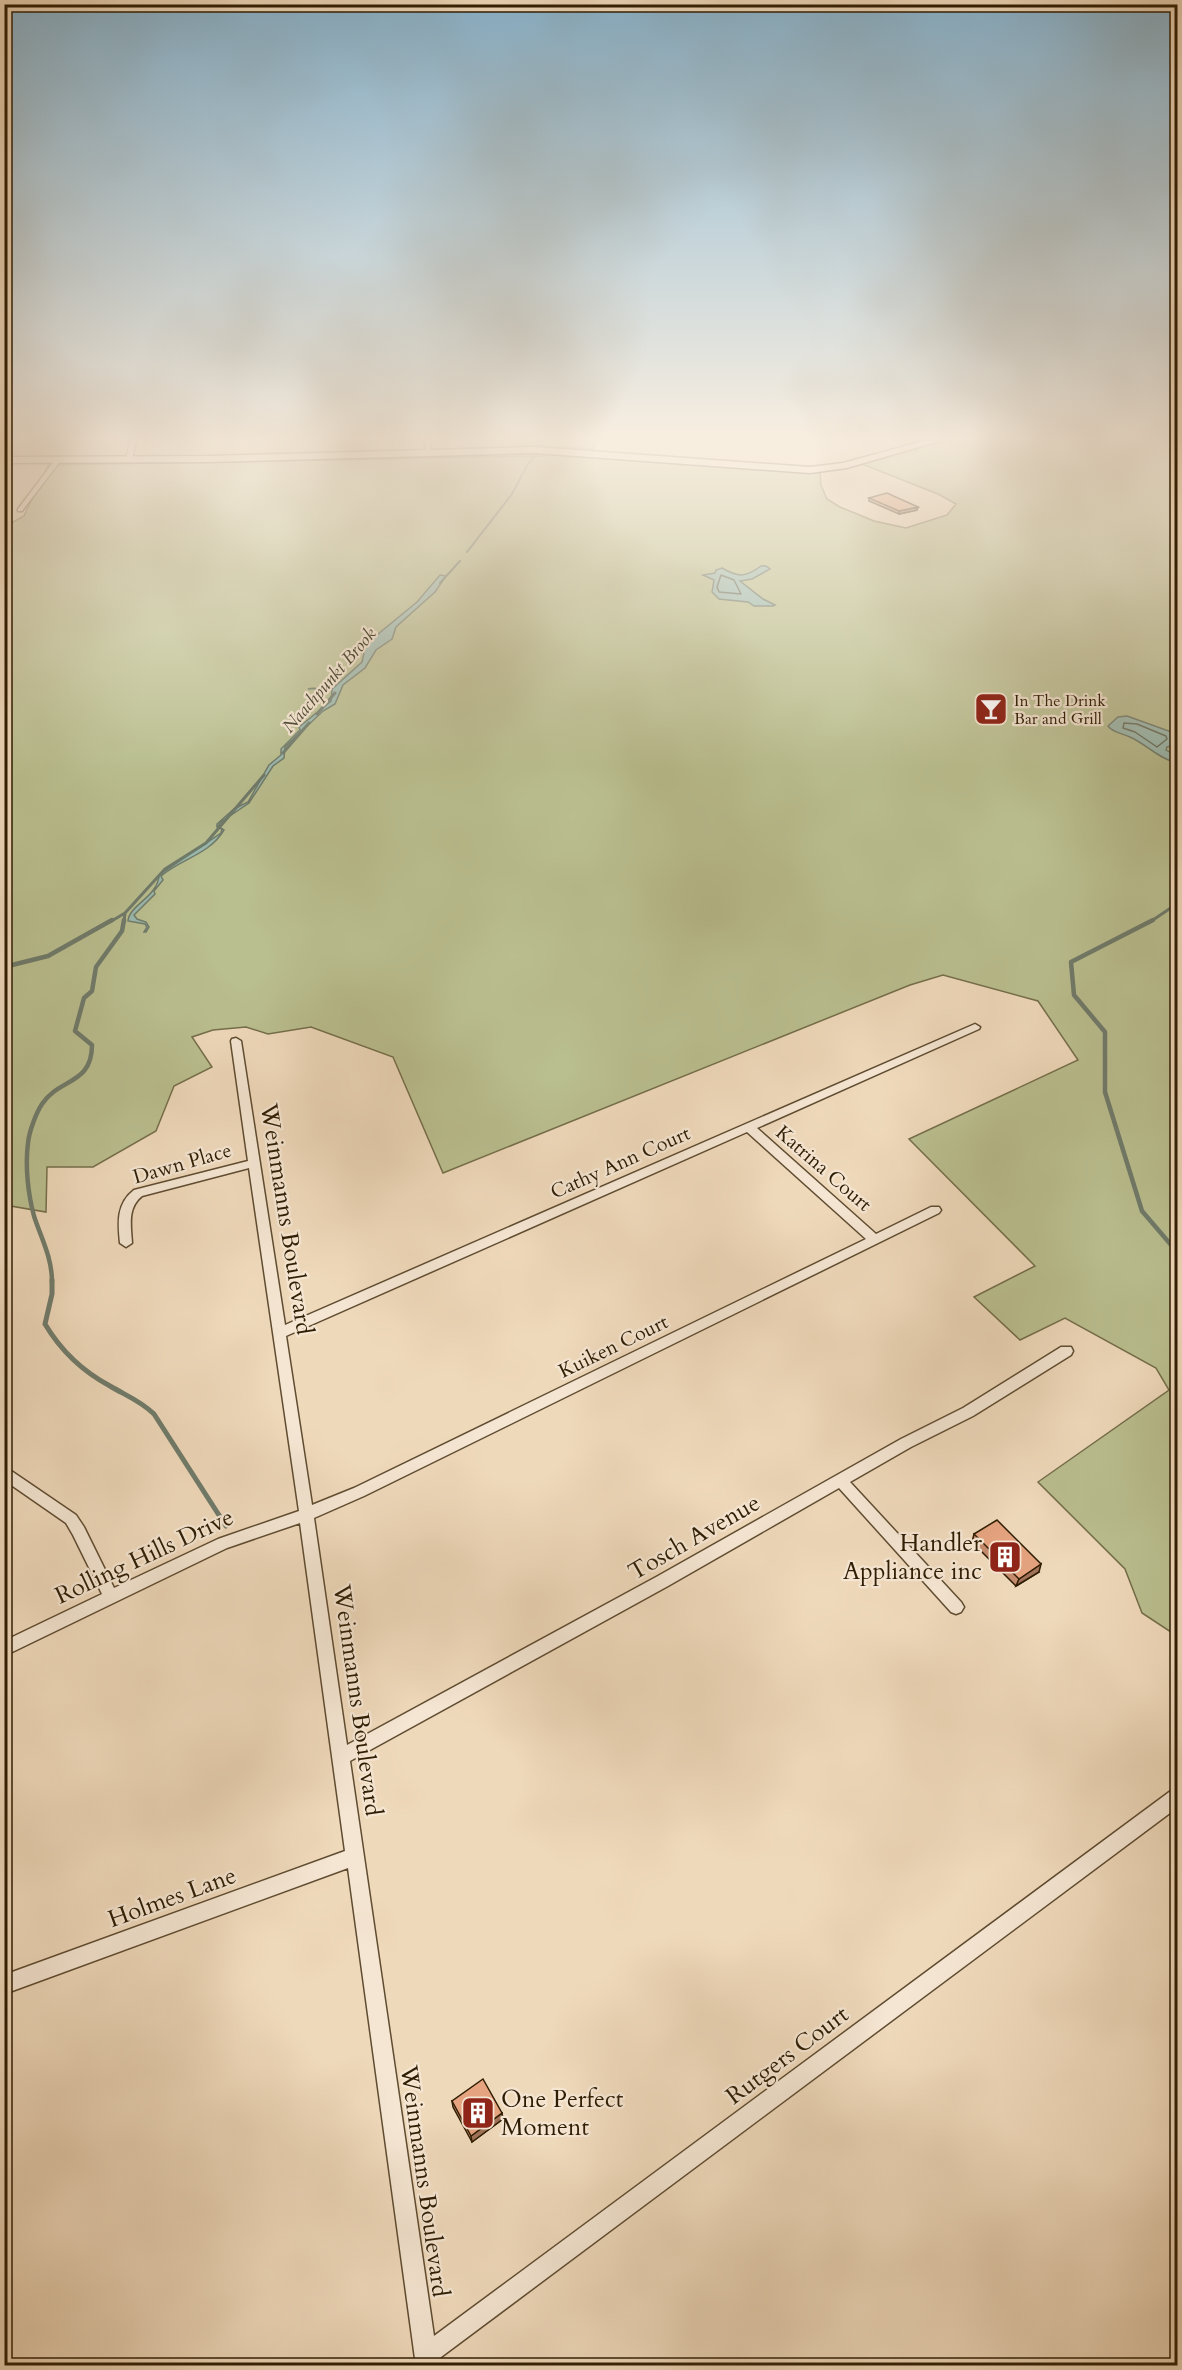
<svg xmlns="http://www.w3.org/2000/svg" width="1182" height="2370" viewBox="0 0 1182 2370" font-family="Cardo,serif">
  <style>
    .green { fill: #babf90; stroke: #746e4a; stroke-width: 1.5 }
    .water { fill: #9abab0; stroke: #6f7b6b; stroke-width: 1.5 }
    .lines { fill: none; stroke-linecap: round; stroke-linejoin: round }
    .shore { stroke: #646c5a; stroke-width: 1.5 }
    .stream-far3 { stroke: #6f7b6b; stroke-width: 2 }
    .stream-far2 { stroke: #6f7b6b; stroke-width: 3 }
    .stream-far1 { stroke: #6f7b6b; stroke-width: 4.5 }
    .stream { stroke: #6f7b6b; stroke-width: 5 }
    .minor-casing { stroke: #5f4c31; stroke-width: 3 }
    .secondary-casing { stroke: #2f1d03; stroke-width: 3 }
    .minor { fill: #f5e6d3; fill-rule: evenodd }
    .secondary { fill: #f5e6d3; fill-rule: evenodd }
    .wall { fill: #c58c6d; stroke: #2f1d03; stroke-width: 1.5 }
    .shaded-wall { fill: #a07259; stroke: #2f1d03; stroke-width: 1.5 }
    .building { fill: #e5a37f; stroke: #2f1d03; stroke-width: 1.5 }
    .labels { text-anchor: middle; stroke-width: 4.5; stroke-linejoin: round; paint-order: stroke }
    .far-poi-label { font-size: 16px; fill: #2f1d03; stroke: #f5e6d3; text-anchor: start }
    .far-water-label { font-size: 18px; font-style: italic; fill: #4f4c37; stroke: #f5e6d3 }
    .street-label { font-size: 20px; fill: #2f1d03; stroke: #f5e6d3 }
    .near-street-label { font-size: 24px; fill: #2f1d03; stroke: #f5e6d3 }
    .near-poi-label { font-size: 24px; fill: #2f1d03; stroke: #f5e6d3; text-anchor: end }
  </style>
  <rect width="100%" height="100%" fill="#efd9bb"/>
  <filter id="stains"><feTurbulence type="fractalNoise" baseFrequency=".00333" numOctaves="4"/><feColorMatrix values="0 0 0 0 .2 0 0 0 0 .09 0 0 0 0 .02 0 0 0 .5 -.17"/></filter>
  <radialGradient id="worn" r=".72"><stop offset=".6" stop-color="#630" stop-opacity="0"/><stop offset="1" stop-color="#630" stop-opacity=".3"/></radialGradient>
  <path class="green" d="M524,436h74l-5,13 -71,-4z
    M963,436h214v1200l-35,-23 -17,-44 -87,-87 131,-92 -13,-22 -91,-50 -45,22 -46,-43 61,-31 -126,-127 169,-79 -40,-59 -95,-26 -33,10 -467,188 -50,-116 -82,-30 -43,7 -22,-7 -33,3 -21,7 20,30 -38,19 -18,45 -63,36h-46l-1,45 -41,-7 -1,-678 20,-11 24,-51 493,-9 15,-3 264,19 1,13 6,14 13,8 34,14 32,7 41,-13 9,-11 -18,-10 -76,-30z"/>
  <path class="water" d="M761,566h5l4,3 -18,10 -12,2 23,18 12,6 -2,1h-19l-6,-4 -29,-3 -7,-7 2,-12 -11,-5 12,-2 1,-3 6,-2c17,10 24,9 39,-2z
    M440,575l6,1 -11,16 -39,35 -4,12 -16,11 -11,18 -22,17 -8,19 -12,7 -38,36 -1,11 -11,8 -24,37 -28,19 -3,4 6,4c-15,25 -42,28 -63,46l2,4 -9,11 1,3 -21,21 3,4 9,3 3,5 -3,5h-2l3,-5 -2,-3 -17,-3c1,-16 30,-24 31,-46l62,-42 1,-4 -5,-2v-3l17,-15 14,-7 21,-37 12,-10v-6l19,-19 -1,-3 32,-26 1,-11c-8,0 -16,-2 -24,-1 8,-3 17,3 25,-1l29,-26 4,-18 51,-42z
    M1127,716l50,18v11l-10,2 -1,3 11,6v7c-18,-4 -31,-19 -47,-26 -8,-4 -17,-4 -22,-11l10,-9z"/>
  <g class="lines">
    <path class="shore" d="M721,575l13,5 7,14 -22,-2 -2,-5z
      M1124,723l13,1 29,12 1,3 -10,8 -22,-15 -12,-4z"/>
    <path class="stream-far3" d="M530,446l10,-7v-3
      M467,552l45,-58 16,-30 8,-9 -4,-2
      M440,583l20,-22"/>
    <path class="stream-far2" d="M317,714l18,-21
      M283,753l26,-30
      M110,922l15,-9 40,-44 41,-26 58,-68
      M124,922l1,-9
      M1150,922l28,-19"/>
    <path class="stream-far1" d="M1153,920l-82,42 3,33 31,37v60l37,119 36,42
      M4,967l44,-11 64,-36
      M52,1282c0,-25 -11,-44 -18,-66 -6,-22 -9,-50 -6,-73 1,-11 8,-30 14,-39 17,-26 50,-19 50,-59l-17,-14 9,-33 8,-7 4,-24 26,-36 2,-11"/>
    <path class="stream" d="M52,1280v14l-7,30c16,27 37,47 65,62 15,9 31,15 44,28l72,112"/>
    <defs>
      <path id="minor" d="M131,436h6l-5,24 -3,2 -3,-2z
        M424,436h6l1,18 -5,-1z
        M56,459l5,1 -39,51h-4v-2z
        M975,1024l5,3 -1,2 -222,99 119,106 55,-27h8l2,3 -2,3 -575,283 -50,22 33,227 311,-169 243,-137 62,-31 98,-61h10l2,4 -2,4 -98,61 -62,31 -61,35 111,120 3,5 -3,5 -5,2 -5,-2 -112,-124 -171,98 -318,175 84,575 738,-546 6,-2v19l-741,553 1,6h-22l-68,-498 -344,126v-19l341,-124 -45,-328 -73,25 -223,108v-15l98,-47 -29,-59 -7,-12 -62,-43v-14l72,49 8,12 30,61 104,-49 81,-28 -50,-343 -107,28c-15,12 -11,30 -10,47l-6,4 -6,-4c-2,-20 -4,-39 14,-53l114,-29 -17,-120 1,-2 4,-1 5,3 44,284zM747,1132l119,107 -512,249 -42,17 -26,-169z"/>
      <path id="secondary" d="M942,436h14l-109,32 -37,5 -275,-20 -326,9 -205,1v-6l205,-1 326,-9 275,20 33,-4z"/>
    </defs>
    <use href="#minor" class="minor-casing"/>
    <use href="#secondary" class="secondary-casing"/>
    <use href="#minor" class="minor"/>
    <use href="#secondary" class="secondary"/>
  </g>
  <path class="wall" d="M869,498l49,9 -1,3 -18,4 -30,-13z
    M974,1534l65,38 -23,14 -44,-44z
    M452,2101l50,12 1,6 -31,23 -19,-35z"/>
  <path class="shaded-wall" d="M918,507l-1,3 -18,4v-3z
    M1041,1564l-2,8 -23,14 3,-7z
    M502,2113l1,6 -31,23 -1,-6z"/>
  <path class="building" d="M887,493l31,14 -19,4 -30,-13z
    M997,1520l44,44 -22,15 -45,-45z
    M483,2079l19,34 -31,23 -19,-35z"/>
  <linearGradient id="sky" x2="0" y2="1"><stop stop-color="#89b6d2"/><stop offset="0.57" stop-color="#f8eee0"/><stop offset="1" stop-color="#f8eee0" stop-opacity="0"/></linearGradient>
  <rect width="1182" height="768" fill="url(#sky)"/>
  <defs>
    <symbol id="bar-square" viewBox="-11 -11 22 22"><rect x="-9" y="-9" width="18" height="18" rx="4" fill="#8f2418" stroke="#f5e6d3"/><path d="M-6-5H6L.8 .8V4.5H3.5V6h-7V4.5H-.8V.8Z" fill="#fff"/></symbol>
    <symbol id="building-square" viewBox="-11 -11 22 22"><rect x="-9" y="-9" width="18" height="18" rx="4" fill="#8f2418" stroke="#f5e6d3"/><path d="M-4-6H4V6H1V3H-1V6H-4ZM-2.5-4.3h1.7v1.8h-1.7ZM.8-4.3h1.7v1.8H.8ZM-2.5-1h1.7V.8h-1.7ZM.8-1h1.7V.8H.8Z" fill="#fff"/></symbol>
  </defs>
  <g fill-rule="evenodd">
    <use href="#bar-square" x="972" y="690" width="38" height="38"/>
    <use href="#building-square" x="986" y="1538" width="38" height="38"/>
    <use href="#building-square" x="459" y="2094" width="38" height="38"/>
  </g>
  <g class="labels">
    <g class="far-poi-label">
      <text x="1014" y="706">In The Drink<tspan x="1014" dy="18">Bar and Grill</tspan></text>
    </g>
    <g class="far-water-label">
      <text transform="translate(329 680) rotate(-49)" y="6">Naachpunkt Brook</text>
    </g>
    <g class="street-label">
      <text transform="translate(620 1162) rotate(-24)" y="7">Cathy Ann Court</text>
      <text transform="translate(182 1163) rotate(-16)" y="7">Dawn Place</text>
      <text transform="translate(824 1168) rotate(41)" y="7">Katrina Court</text>
      <text transform="translate(613 1346) rotate(-26)" y="7">Kuiken Court</text>
    </g>
    <g class="near-street-label">
      <text transform="translate(287 1219) rotate(81)" y="8">Weinmanns Boulevard</text>
      <text transform="translate(694 1537) rotate(-30)" y="8">Tosch Avenue</text>
      <text transform="translate(144 1556) rotate(-25)" y="8">Rolling Hills Drive</text>
      <text transform="translate(358 1700) rotate(82)" y="8">Weinmanns Boulevard</text>
      <text transform="translate(172 1897) rotate(-20)" y="8">Holmes Lane</text>
      <text transform="translate(787 2055) rotate(-37)" y="8">Rutgers Court</text>
      <text transform="translate(425 2181) rotate(82)" y="8">Weinmanns Boulevard</text>
    </g>
    <g class="near-poi-label">
      <text x="982" y="1551">Handler<tspan x="982" dy="28">Appliance inc</tspan></text>
      <text x="501" y="2107" text-anchor="start">One Perfect<tspan x="501" dy="28">Moment</tspan></text>
    </g>
  </g>
  <rect width="1182" height="2370" fill="none" stroke="#efd9bb" stroke-width="24"/>
  <rect x="6" y="6" width="1170" height="2358" fill="none" stroke="#2f1d03" stroke-width="3"/>
  <rect x="12" y="12" width="1158" height="2346" fill="none" stroke="#2f1d03" stroke-width="1.5"/>
  <rect width="100%" height="100%" filter="url(#stains)"/>
  <rect width="100%" height="100%" fill="url(#worn)"/>
</svg>
